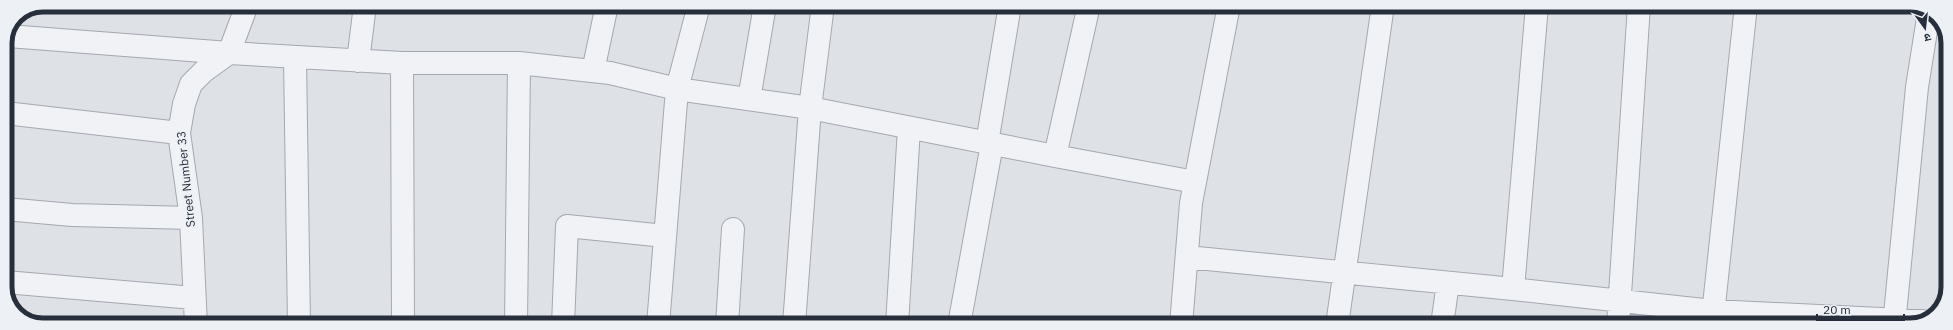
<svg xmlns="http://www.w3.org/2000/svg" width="1953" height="330" viewBox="0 0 1953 330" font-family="'IBM Plex Sans','Noto Sans Devanagari',sans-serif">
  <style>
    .building { fill: url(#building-hatch) }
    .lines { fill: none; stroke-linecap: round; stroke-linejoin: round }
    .minor-casing { stroke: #a4a8b0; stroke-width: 24 }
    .minor { stroke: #f0f2f5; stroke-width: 22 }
    .labels { text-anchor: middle; stroke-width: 3; stroke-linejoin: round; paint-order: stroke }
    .street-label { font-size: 12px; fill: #282f3c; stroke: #edf0f4 }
    .rim { fill: none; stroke: #282f3c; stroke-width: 5 }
  </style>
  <defs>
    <pattern id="building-hatch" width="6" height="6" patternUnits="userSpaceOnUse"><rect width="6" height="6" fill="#b5bac3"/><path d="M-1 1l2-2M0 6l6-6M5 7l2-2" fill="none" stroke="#9398a0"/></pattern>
  </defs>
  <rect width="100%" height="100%" fill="#dee1e6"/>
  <path class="building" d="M1941,25l5,9h-5z"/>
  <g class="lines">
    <defs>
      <path id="minor" d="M8,36l221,17 173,10h117l91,10 67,16 133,19 245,48 140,26
        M229,53l18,-48
        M295,57l4,268
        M358,61l7,-56
        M402,63l1,262
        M593,71l14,-66
        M749,99l16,-94
        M5,113l174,20
        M987,143l23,-138
        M1055,156l34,-151
        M5,209l67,6 119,3
        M1187,257l326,32 200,22 209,10
        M5,282l189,16
        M1513,289l24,-284
        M1712,324l34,-319
        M196,325l-5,-107 -12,-85 5,-29 7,-20 13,-13 25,-18
        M516,325l3,-262
        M563,325l4,-99 98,10
        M658,325l19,-236 22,-84
        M727,325l6,-96
        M794,325l16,-217 13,-103
        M897,325l12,-197
        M959,325l33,-181
        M1181,325l10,-122 38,-198
        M1337,325l46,-320
        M1442,325l6,-42
        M1618,325l21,-320
        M1894,325l23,-238 12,-75"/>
    </defs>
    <use href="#minor" class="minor-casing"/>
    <use href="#minor" class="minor"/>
  </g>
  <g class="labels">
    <g class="street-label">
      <text transform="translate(186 179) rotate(-96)" y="4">Street Number 33</text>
    </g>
  </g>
  <path d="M0 0H1953V330H0ZM43 12H1910A31 31 0 0 1 1941 43V287A31 31 0 0 1 1910 318H43A31 31 0 0 1 12 287V43A31 31 0 0 1 43 12Z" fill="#edf0f4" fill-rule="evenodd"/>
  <path class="rim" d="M43 12H1910A31 31 0 0 1 1941 43V287A31 31 0 0 1 1910 318H43A31 31 0 0 1 12 287V43A31 31 0 0 1 43 12Z"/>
  <g transform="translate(1925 28) rotate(165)" stroke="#edf0f4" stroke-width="3" paint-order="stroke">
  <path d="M0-3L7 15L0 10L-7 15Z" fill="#282f3c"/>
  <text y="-6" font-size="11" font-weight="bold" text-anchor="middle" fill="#282f3c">उ</text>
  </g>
  <path d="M1817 314v6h87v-6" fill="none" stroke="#282f3c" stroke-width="2"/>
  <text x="1823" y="314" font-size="12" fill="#282f3c" stroke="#edf0f4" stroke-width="3" paint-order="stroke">20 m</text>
</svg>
